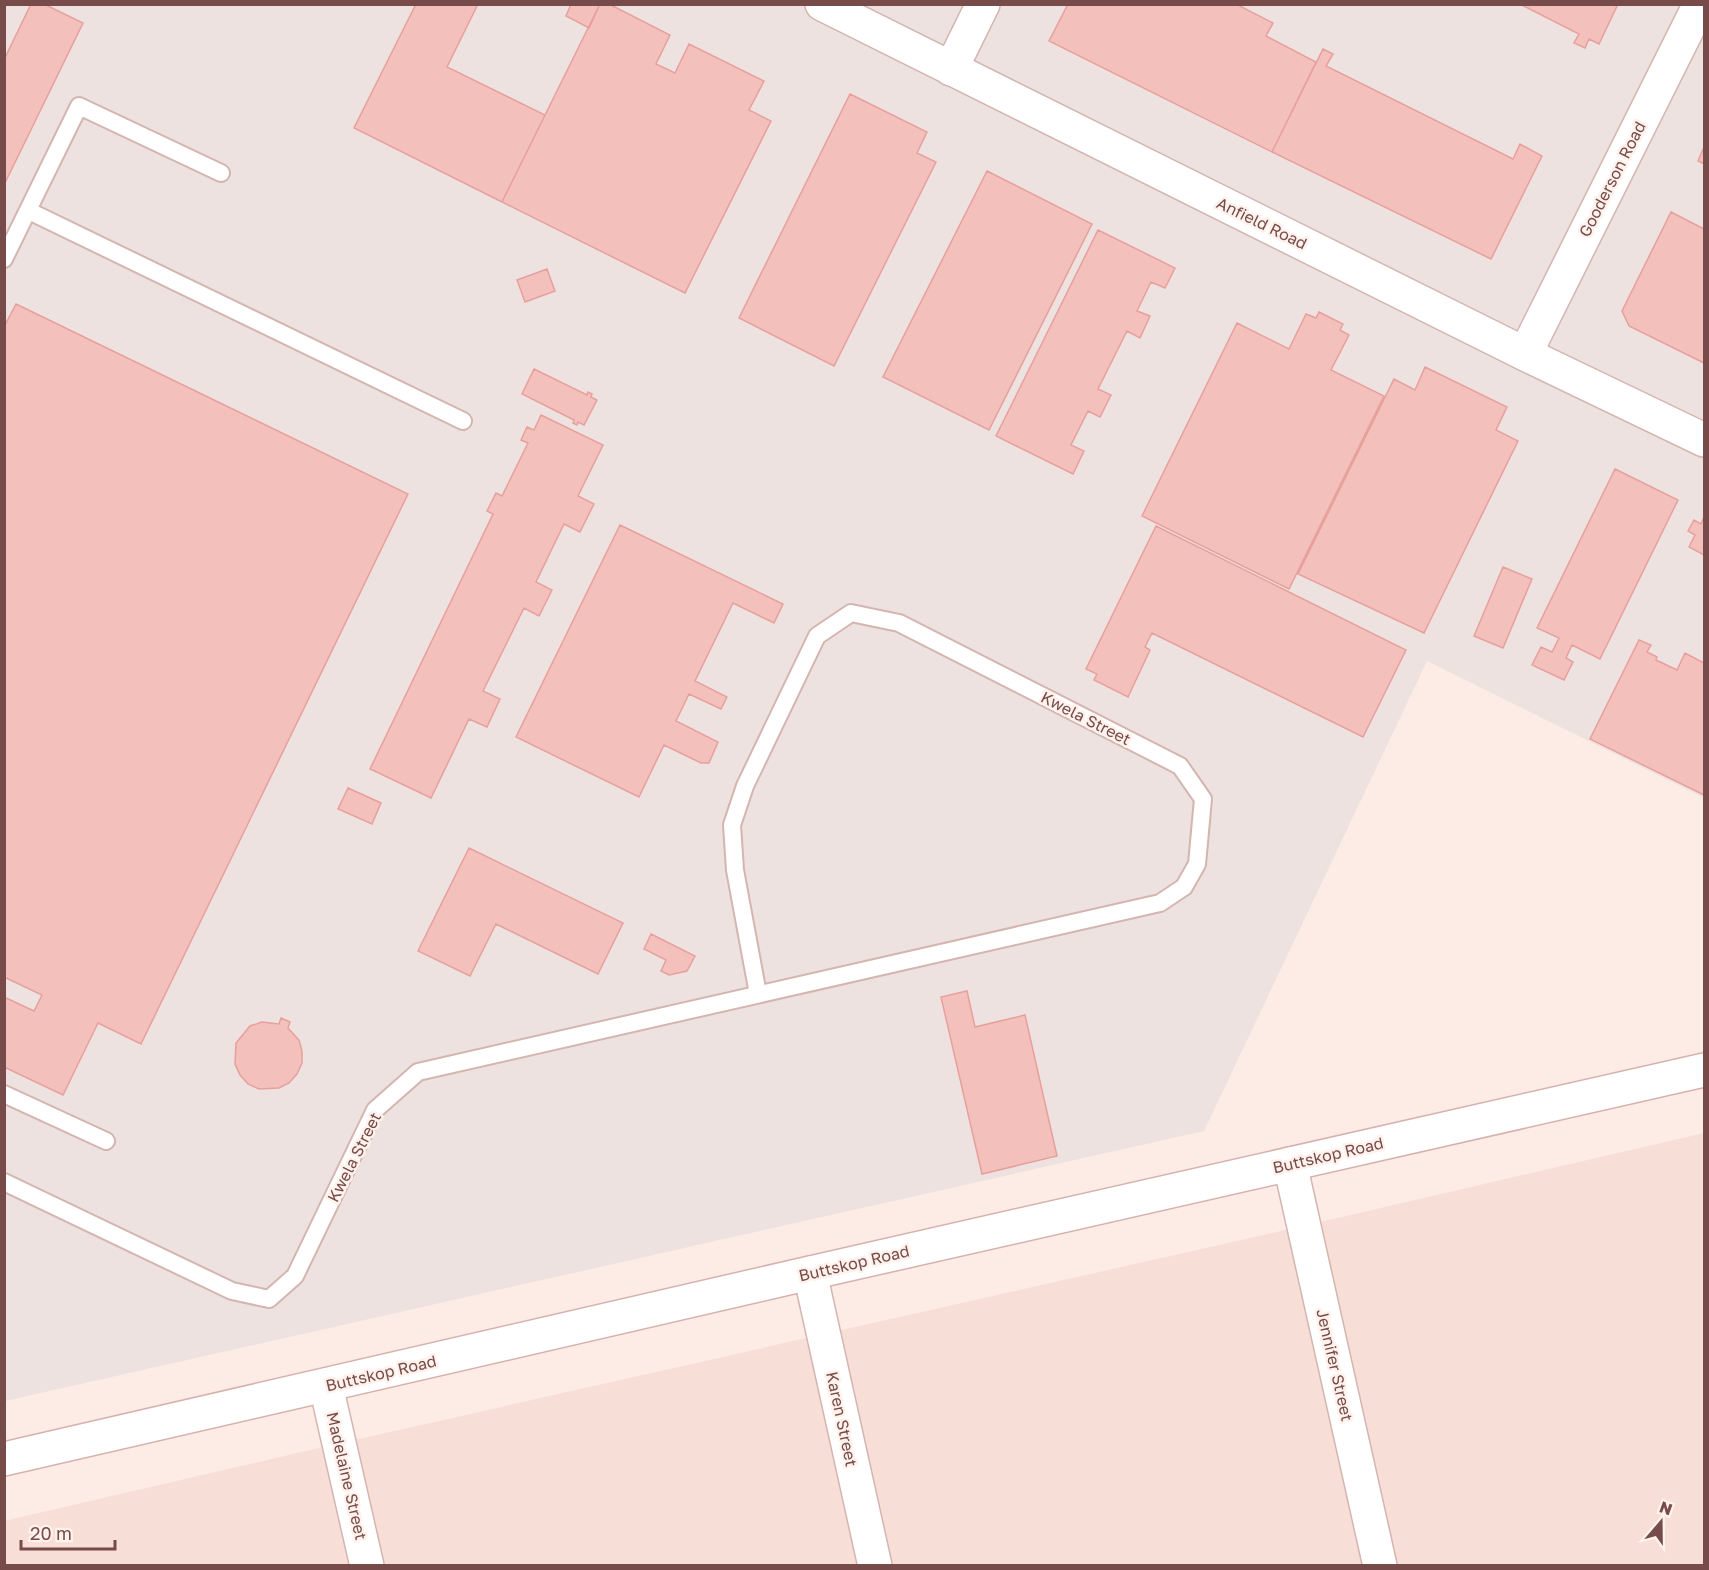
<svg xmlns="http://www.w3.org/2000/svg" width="1709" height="1570" viewBox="0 0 1709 1570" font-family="'Golos Text',sans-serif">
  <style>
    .residential { fill: #f7ded6 }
    .industrial { fill: #ede2e0 }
    .building { fill: #f3c0bc; stroke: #e7a09c; stroke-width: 1.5 }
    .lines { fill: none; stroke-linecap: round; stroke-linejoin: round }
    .lane-casing { stroke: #d4b5b0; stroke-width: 20 }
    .street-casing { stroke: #d4b5b0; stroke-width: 36 }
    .secondary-casing { stroke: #d7b2ad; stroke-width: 36 }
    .lane { stroke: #fff; stroke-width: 16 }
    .street { stroke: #fff; stroke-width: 33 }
    .secondary { stroke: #fff; stroke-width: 33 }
    .labels { text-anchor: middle; stroke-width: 5; stroke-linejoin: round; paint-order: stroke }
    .street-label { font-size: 16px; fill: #774b49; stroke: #fff2ec }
  </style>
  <rect width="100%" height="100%" fill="#fdece5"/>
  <path class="residential" d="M1704,1133v432l-1699,1 -1,-45 315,-73 971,-219z"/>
  <path class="industrial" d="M4,5h1700v793l-277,-137 -223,470 -1199,270z"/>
  <path class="building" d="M31,4h13l39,19 -79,162v-125z
    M416,4h62l-31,63 98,48 -43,87 -148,-74z
    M571,4h29l-11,24 -23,-12z
    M600,4h9l61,31 -14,29 19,9 14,-29 75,37 -15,29 22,11 -86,172 -183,-91z
    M1068,4h168l37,19 -7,13 50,26 -44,90 -223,-111z
    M1520,4h98l-19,40 -10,-5 -4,9 -11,-5 5,-9z
    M1323,49l10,5 -7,12 187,93 7,-15 22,12 -51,103 -219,-107z
    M850,94l77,38 -10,21 19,9 -102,204 -95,-48z
    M1704,147v17l-6,-3z
    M987,171l105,53 -103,206 -106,-53z
    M1671,212l33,17v134l-75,-37 -7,-15z
    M1098,230l77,38 -10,20 -14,-6 -14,29 13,5 -10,22 -13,-7 -29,58 13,6 -11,22 -12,-6 -17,34 13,6 -11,23 -77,-38z
    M547,269l8,22 -30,11 -8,-22z
    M16,304l392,190 -267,550 -43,-21 -35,72 -59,-28v-70l30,14 8,-16 -38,-18v-650z
    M1319,312l24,12 -3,6 9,5 -18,35 53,26 -95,193 -147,-73 95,-193 52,26 17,-35 10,4z
    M1425,367l82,40 -11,23 22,11 -94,192 -126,-59 96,-195 21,11z
    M534,369l53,26 1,-3 4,2 -1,3 6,3 -13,25 -6,-3 -1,3 -4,-2 1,-3 -52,-26z
    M541,415l62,30 -25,51 16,8 -14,28 -16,-8 -28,58 16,8 -13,26 -15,-8 -41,83 17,8 -13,28 -18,-8 -38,79 -61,-29 123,-255 -6,-3 9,-18 6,3 26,-53 -7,-3 6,-13 7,3z
    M1615,469l63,31 -78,159 -28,-14 -6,13 7,4 -9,18 -32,-15 9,-18 11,5 7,-14 -22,-10z
    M1704,517v38l-15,-8 6,-12 -7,-4 6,-11 7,4z
    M620,525l163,79 -9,19 -41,-20 -38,78 32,16 -6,12 -32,-15 -13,27 42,21 -9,21h-8l-37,-18 -25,52 -123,-60z
    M1156,526l250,124 -43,87 -211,-104 -7,14 5,3 -22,47 -34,-17 3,-6 -11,-5z
    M1503,567l29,12 -29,69 -29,-12z
    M1639,640l12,5 -4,7 10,5 -1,3 21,10 8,-17 19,10v132l-114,-56z
    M348,788l33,15 -9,21 -34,-15z
    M469,848l154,75 -25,51 -102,-50 -26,52 -52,-25z
    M651,934l44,22 -8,15 -18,4 -8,-4 5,-11 -22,-11z
    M967,991l8,36 50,-12 32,141 -75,18 -41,-177z
    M281,1018l9,4 -2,6 11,12 3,11v12l-5,11 -8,9 -10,5 -20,1 -11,-5 -8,-9 -5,-11 1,-21 14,-17 12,-4 17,2z"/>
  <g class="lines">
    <defs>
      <path id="lane" d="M29,211l434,210
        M4,259l75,-153 142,67
        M4,1094l102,47
        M4,1182l228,109 37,8 26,-23 80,-166 43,-38 742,-169 24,-16 13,-23 6,-65 -23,-33 -281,-143 -48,-10 -34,23 -72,150 -13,39 3,45 23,124"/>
      <path id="street" d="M822,4l703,350 179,86
        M951,69l32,-65
        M1525,354l175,-350
        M1290,1164l90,402
        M810,1273l65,293
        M326,1386l41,180"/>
      <path id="secondary" d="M4,1459l806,-186 894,-203"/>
    </defs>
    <use href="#lane" class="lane-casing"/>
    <use href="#street" class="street-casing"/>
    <use href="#secondary" class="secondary-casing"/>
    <use href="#lane" class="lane"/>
    <use href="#street" class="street"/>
    <use href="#secondary" class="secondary"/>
  </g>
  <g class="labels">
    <g class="street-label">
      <text transform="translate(1612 179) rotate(-63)" y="6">Gooderson Road</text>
      <text transform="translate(1262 223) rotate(26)" y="6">Anfield Road</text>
      <text transform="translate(1086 718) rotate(27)" y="6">Kwela Street</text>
      <text transform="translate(1328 1155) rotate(-13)" y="6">Buttskop Road</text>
      <text transform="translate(354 1157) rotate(-63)" y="6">Kwela Street</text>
      <text transform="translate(854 1263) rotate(-13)" y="6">Buttskop Road</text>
      <text transform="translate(1335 1365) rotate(77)" y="6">Jennifer Street</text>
      <text transform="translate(381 1373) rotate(-13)" y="6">Buttskop Road</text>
      <text transform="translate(842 1419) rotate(78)" y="6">Karen Street</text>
      <text transform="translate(347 1476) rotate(77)" y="6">Madelaine Street</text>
    </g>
  </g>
  <rect width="1709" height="1570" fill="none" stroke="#774b49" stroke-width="12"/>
  <g transform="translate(1661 1522) rotate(20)" stroke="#fff2ec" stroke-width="4.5" paint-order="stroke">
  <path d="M0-4.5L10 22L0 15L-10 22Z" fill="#774b49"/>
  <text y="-9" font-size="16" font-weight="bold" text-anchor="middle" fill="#774b49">N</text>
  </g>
  <path d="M21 1540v9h94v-9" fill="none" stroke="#774b49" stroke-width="3"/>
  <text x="30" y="1540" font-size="18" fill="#774b49" stroke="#fff2ec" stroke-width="4.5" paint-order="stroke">20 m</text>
</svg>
